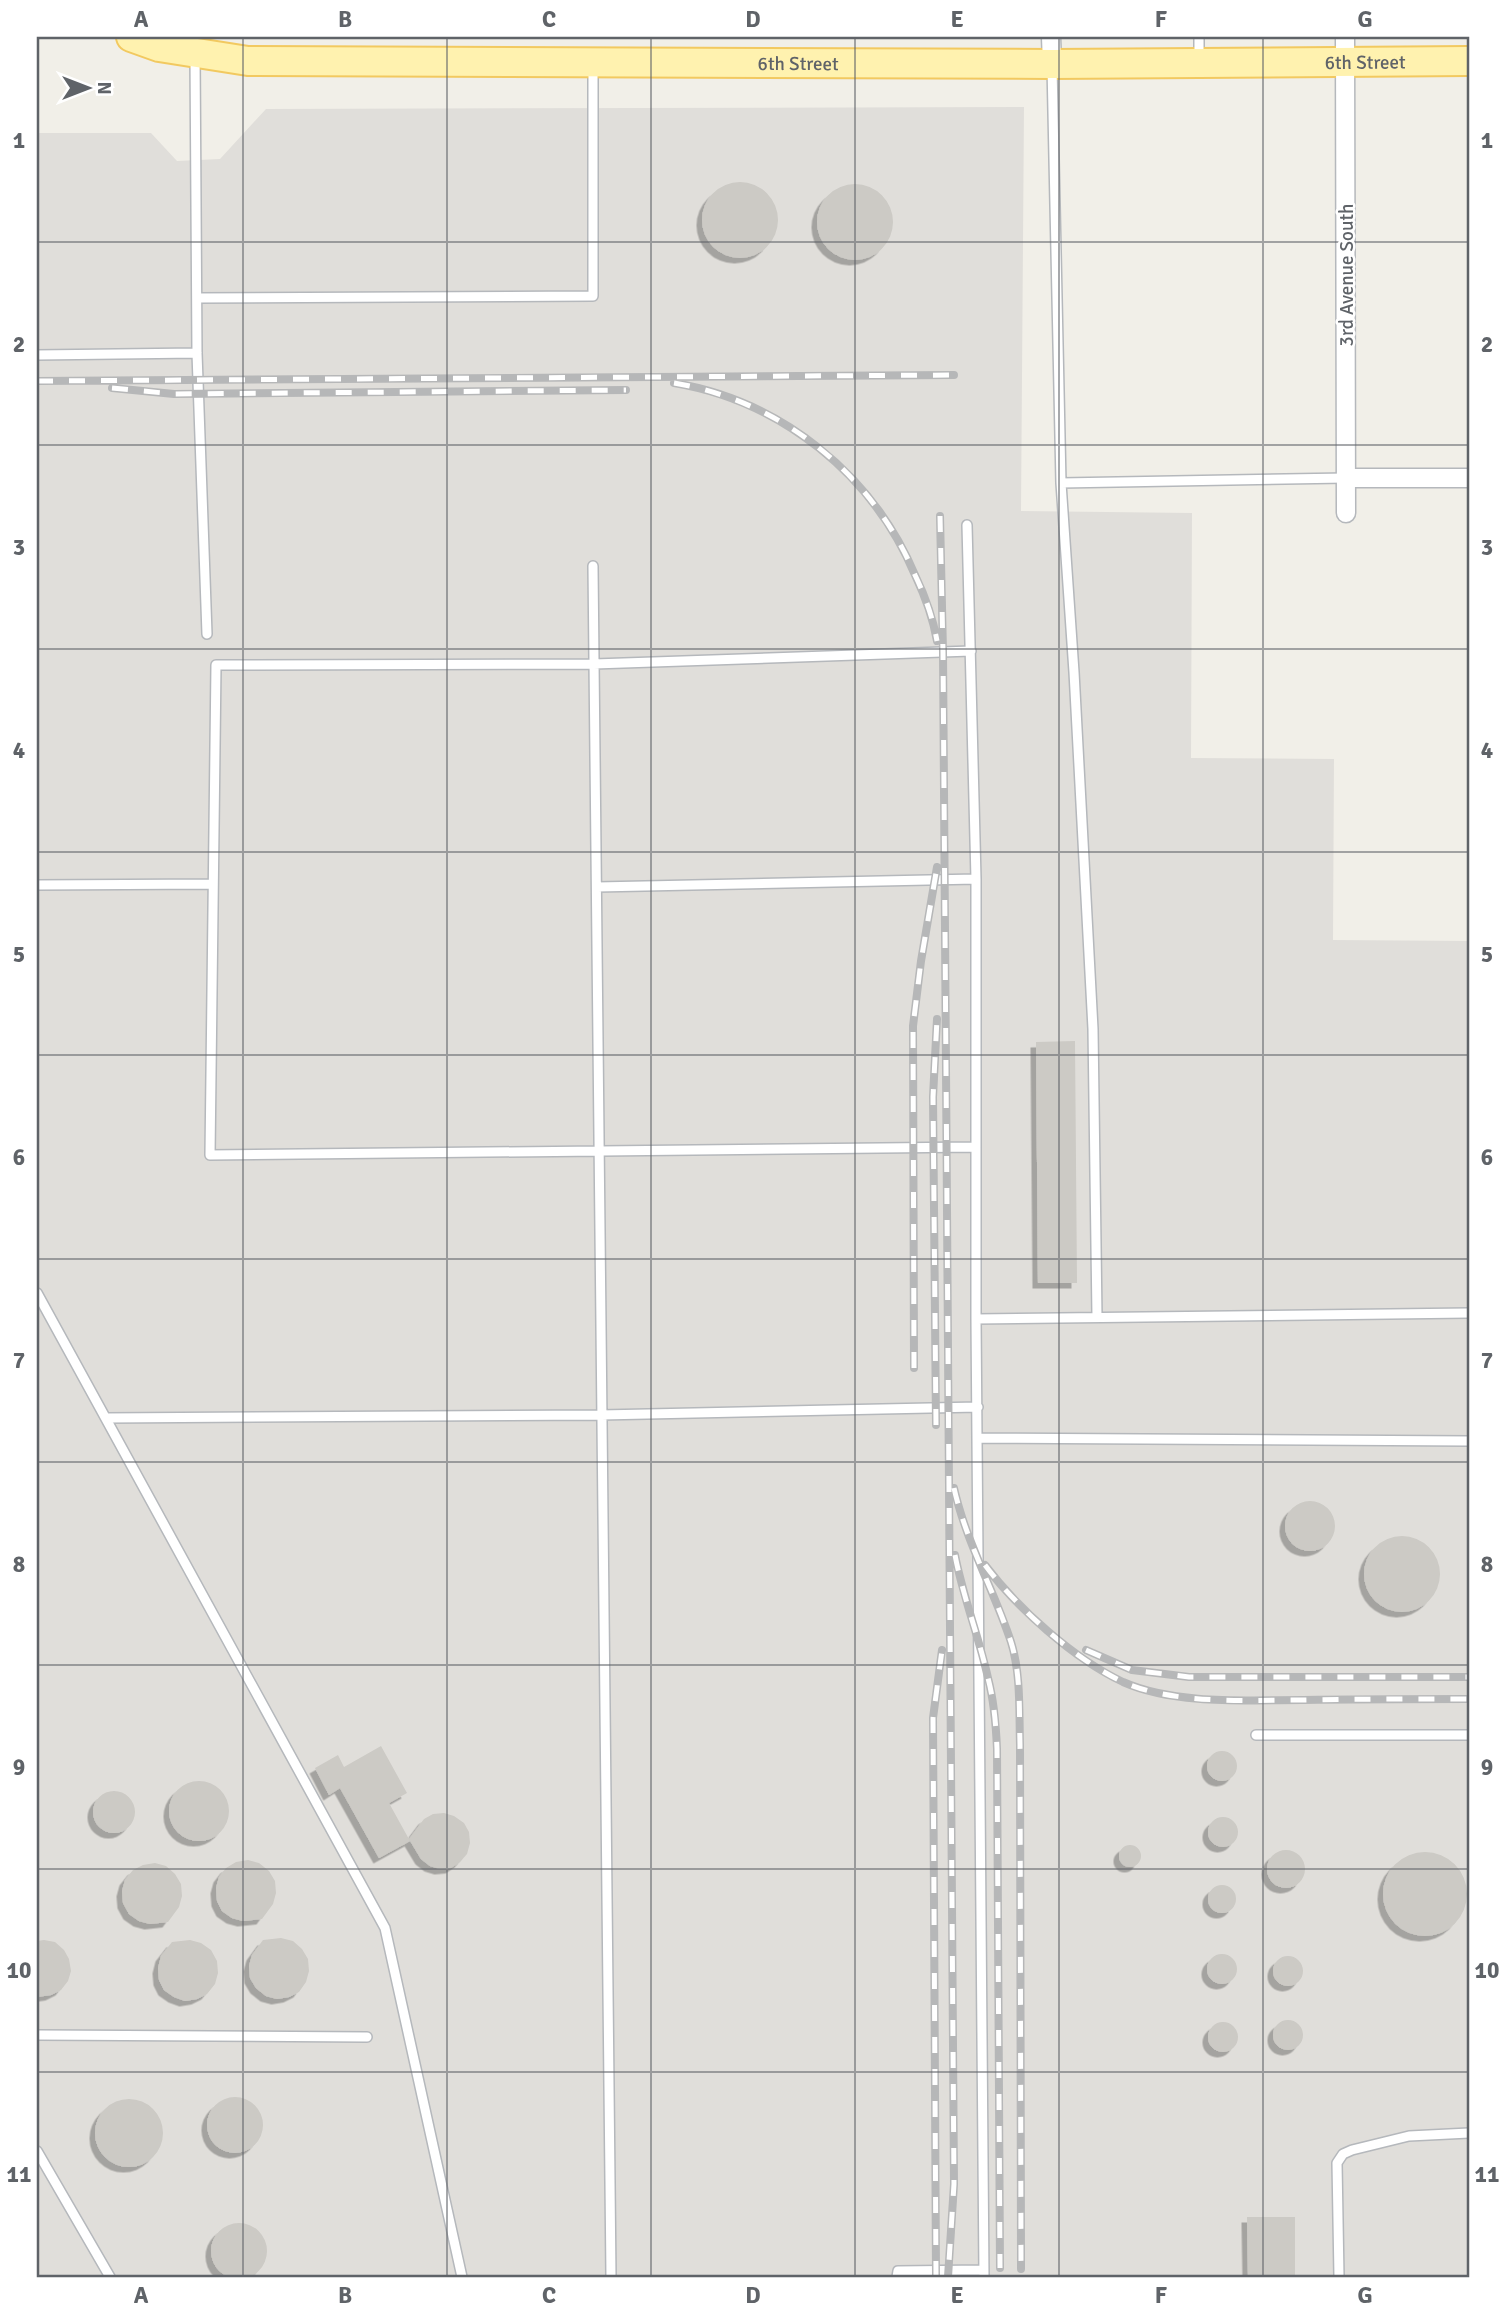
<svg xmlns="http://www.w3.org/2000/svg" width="1506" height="2314" viewBox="0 0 1506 2314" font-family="Signika,sans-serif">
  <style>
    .industrial { fill: #e0deda }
    .building { fill: #cccac5; filter: url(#shadow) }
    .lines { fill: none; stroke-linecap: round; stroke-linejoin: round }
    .service-casing { stroke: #b5b8bc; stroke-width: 12 }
    .minor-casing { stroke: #b5b8bc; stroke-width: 21 }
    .primary-casing { stroke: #f2c960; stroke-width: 32 }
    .service { stroke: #fff; stroke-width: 9 }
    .minor { stroke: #fff; stroke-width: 18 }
    .primary { stroke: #fff2af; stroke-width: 28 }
    .rail-casing { stroke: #b6b7b8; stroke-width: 8 }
    .rail { stroke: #fff; stroke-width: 5; stroke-dasharray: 16; stroke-linecap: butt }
    .grid { fill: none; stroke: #5f6368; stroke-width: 2; stroke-opacity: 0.55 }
    .labels { text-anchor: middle; stroke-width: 5; stroke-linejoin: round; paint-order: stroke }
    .street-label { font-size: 19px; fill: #5f6368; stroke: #fff }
    .neatline { fill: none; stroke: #5f6368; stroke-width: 2.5 }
    .grid-label { font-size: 23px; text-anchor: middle; font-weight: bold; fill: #5f6368 }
  </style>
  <defs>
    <filter id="shadow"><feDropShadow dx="-5.5" dy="5.5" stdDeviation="0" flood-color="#0004"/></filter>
  </defs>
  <rect width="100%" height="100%" fill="#f1efe8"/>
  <path class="industrial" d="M1024,107l-3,404 171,2 -1,245 143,1 -1,181 136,1v1336h-1432v-2144h114l26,28 43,-2 46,-50z"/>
  <path class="building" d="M702 220a38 38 0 1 1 76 0a38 38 0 1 1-76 0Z
    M817 222a38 38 0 1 1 76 0a38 38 0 1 1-76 0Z
    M1075,1041l2,242h-39l-2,-241z
    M1285 1526a25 25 0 1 1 50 0a25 25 0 1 1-50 0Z
    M1364 1574a38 38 0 1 1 76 0a38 38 0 1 1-76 0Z
    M381,1746l26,47 -18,10 21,38 -31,17 -39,-70 -11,7 -14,-27 23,-13 6,12z
    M1207 1766a15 15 0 1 1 30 0a15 15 0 1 1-30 0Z
    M169 1811a30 30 0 1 1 60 0a30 30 0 1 1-60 0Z
    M93 1812a21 21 0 1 1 42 0a21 21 0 1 1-42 0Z
    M444,1813l10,3 10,7 5,9 1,11 -3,11 -7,8 -9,6 -11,1 -10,-3 -9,-7 -12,-20 15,-20 9,-5z
    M1208 1832a15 15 0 1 1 30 0a15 15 0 1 1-30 0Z
    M1119 1856a11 11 0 1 1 22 0a11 11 0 1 1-22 0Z
    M1267 1869a19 19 0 1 1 38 0a19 19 0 1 1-38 0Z
    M1383 1894a42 42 0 1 1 84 0a42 42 0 1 1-84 0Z
    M248,1860l11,3 10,8 6,10 1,12 -3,11 -11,15 -19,2 -11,-3 -10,-7 -5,-10 -1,-13 3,-11 7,-9 10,-6z
    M155,1863l11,3 9,8 6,10 1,12 -3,11 -11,15 -18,2 -11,-3 -10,-7 -6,-11 -1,-12 3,-11 8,-10 10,-5z
    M1208 1899a14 14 0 1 1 28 0a14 14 0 1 1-28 0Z
    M281,1938l12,3 9,8 6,10 1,12 -3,11 -7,10 -10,5 -12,2 -11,-3 -10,-8 -6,-10 -1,-12 3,-11 11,-15z
    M44,1940l11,2 9,8 5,9 2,12 -3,10 -7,9 -10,5 -14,2v-56z
    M190,1940l11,3 10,7 6,11 1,12 -3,11 -8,10 -10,5 -12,2 -11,-4 -10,-7 -5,-10 -1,-12 3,-12 11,-14z
    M1207 1969a15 15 0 1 1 30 0a15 15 0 1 1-30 0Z
    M1273 1971a15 15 0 1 1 30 0a15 15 0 1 1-30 0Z
    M1273 2035a15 15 0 1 1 30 0a15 15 0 1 1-30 0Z
    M1208 2037a15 15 0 1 1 30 0a15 15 0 1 1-30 0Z
    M207 2125a28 28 0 1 1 56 0a28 28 0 1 1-56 0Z
    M95 2133a34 34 0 1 1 68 0a34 34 0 1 1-68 0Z
    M1247,2217h48v60h-47z
    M211 2251a28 28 0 1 1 56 0a28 28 0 1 1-56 0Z"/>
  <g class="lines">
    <defs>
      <path id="service" d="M1199,37v22
        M195,55l2,298 10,281
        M1052,66l9,417 285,-5
        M197,298l396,-2v-229
        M37,355l160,-2
        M1061,483l13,189 19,357 4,288
        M967,525l9,354v440l8,958
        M593,566l18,1711
        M971,651l-377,13 -378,1 -6,490 766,-8
        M37,885l176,-1
        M597,887l379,-8
        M37,1293l348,635 77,349
        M976,1319l493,-6
        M106,1418l495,-3 377,-8
        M978,1438l491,3
        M1256,1735h213
        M37,2035l330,2
        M37,2151l73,126
        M897,2277l1,-6 85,-1
        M1339,2277l-2,-114 6,-9 9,-4 57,-14 60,-3"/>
      <path id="minor" d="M1051,37l1,27
        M1345,37l1,476
        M1346,478h123"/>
      <g id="primary">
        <path id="s1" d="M131,37l28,10 89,14 804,3 417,-3"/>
      </g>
    </defs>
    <use href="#service" class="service-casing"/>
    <use href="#minor" class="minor-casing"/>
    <use href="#primary" class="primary-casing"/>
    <use href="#service" class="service"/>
    <use href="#minor" class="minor"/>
    <use href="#primary" class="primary"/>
    <defs>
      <path id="rail" d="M37,381l917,-6
        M674,383c108,18 199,92 241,192 10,21 18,43 22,66
        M112,388l62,6 452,-4
        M940,516l3,136 11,1532 -6,93
        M914,1368l-1,-342 8,-65 16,-94
        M936,1425l-3,-328 4,-78
        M954,1488c12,54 40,102 57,154 10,32 8,69 9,103l1,524
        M955,1555c8,42 24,82 33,123 6,23 8,47 9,71l3,519
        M985,1565c32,43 89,94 138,117 52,23 125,18 180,18 56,-1 111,-1 166,-1
        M1086,1650l46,20 57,7h280
        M936,2277l-3,-559 9,-68"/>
    </defs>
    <use href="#rail" class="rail-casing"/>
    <use href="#rail" class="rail"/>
  </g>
  <path class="grid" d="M243,37v2240M447,37v2240M651,37v2240M855,37v2240M1059,37v2240M1263,37v2240M37,242h1432M37,445h1432M37,649h1432M37,852h1432M37,1055h1432M37,1259h1432M37,1462h1432M37,1665h1432M37,1869h1432M37,2072h1432"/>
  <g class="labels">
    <g class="street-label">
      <text dy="7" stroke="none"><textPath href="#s1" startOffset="1237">6th Street</textPath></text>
      <text dy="7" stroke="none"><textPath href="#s1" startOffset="670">6th Street</textPath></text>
      <text transform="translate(1346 275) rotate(-90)" y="7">3rd Avenue South</text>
    </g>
  </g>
  <rect width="1506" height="2314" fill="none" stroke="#ffffff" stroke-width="77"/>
  <g transform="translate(88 88) rotate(90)" stroke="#ffffff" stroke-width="5" paint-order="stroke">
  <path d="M0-5L12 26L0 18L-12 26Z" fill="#5f6368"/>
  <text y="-10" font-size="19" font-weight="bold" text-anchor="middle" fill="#5f6368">N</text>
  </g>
  <rect x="38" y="38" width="1430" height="2238" class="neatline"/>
  <g class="grid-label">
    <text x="141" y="27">A</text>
    <text x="345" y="27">B</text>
    <text x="549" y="27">C</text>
    <text x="753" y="27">D</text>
    <text x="957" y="27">E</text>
    <text x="1161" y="27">F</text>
    <text x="1365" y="27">G</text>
    <text x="19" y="148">1</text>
    <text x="1487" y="148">1</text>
    <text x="19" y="352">2</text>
    <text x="1487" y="352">2</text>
    <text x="19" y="555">3</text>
    <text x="1487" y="555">3</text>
    <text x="19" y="758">4</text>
    <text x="1487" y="758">4</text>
    <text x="19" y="962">5</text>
    <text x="1487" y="962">5</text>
    <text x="19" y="1165">6</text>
    <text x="1487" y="1165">6</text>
    <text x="19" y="1368">7</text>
    <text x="1487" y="1368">7</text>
    <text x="19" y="1572">8</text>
    <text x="1487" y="1572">8</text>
    <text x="19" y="1775">9</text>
    <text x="1487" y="1775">9</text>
    <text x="19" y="1978">10</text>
    <text x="1487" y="1978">10</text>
    <text x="19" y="2182">11</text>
    <text x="1487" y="2182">11</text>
    <text x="141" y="2303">A</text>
    <text x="345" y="2303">B</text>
    <text x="549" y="2303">C</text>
    <text x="753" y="2303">D</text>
    <text x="957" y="2303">E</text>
    <text x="1161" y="2303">F</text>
    <text x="1365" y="2303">G</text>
  </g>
</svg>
